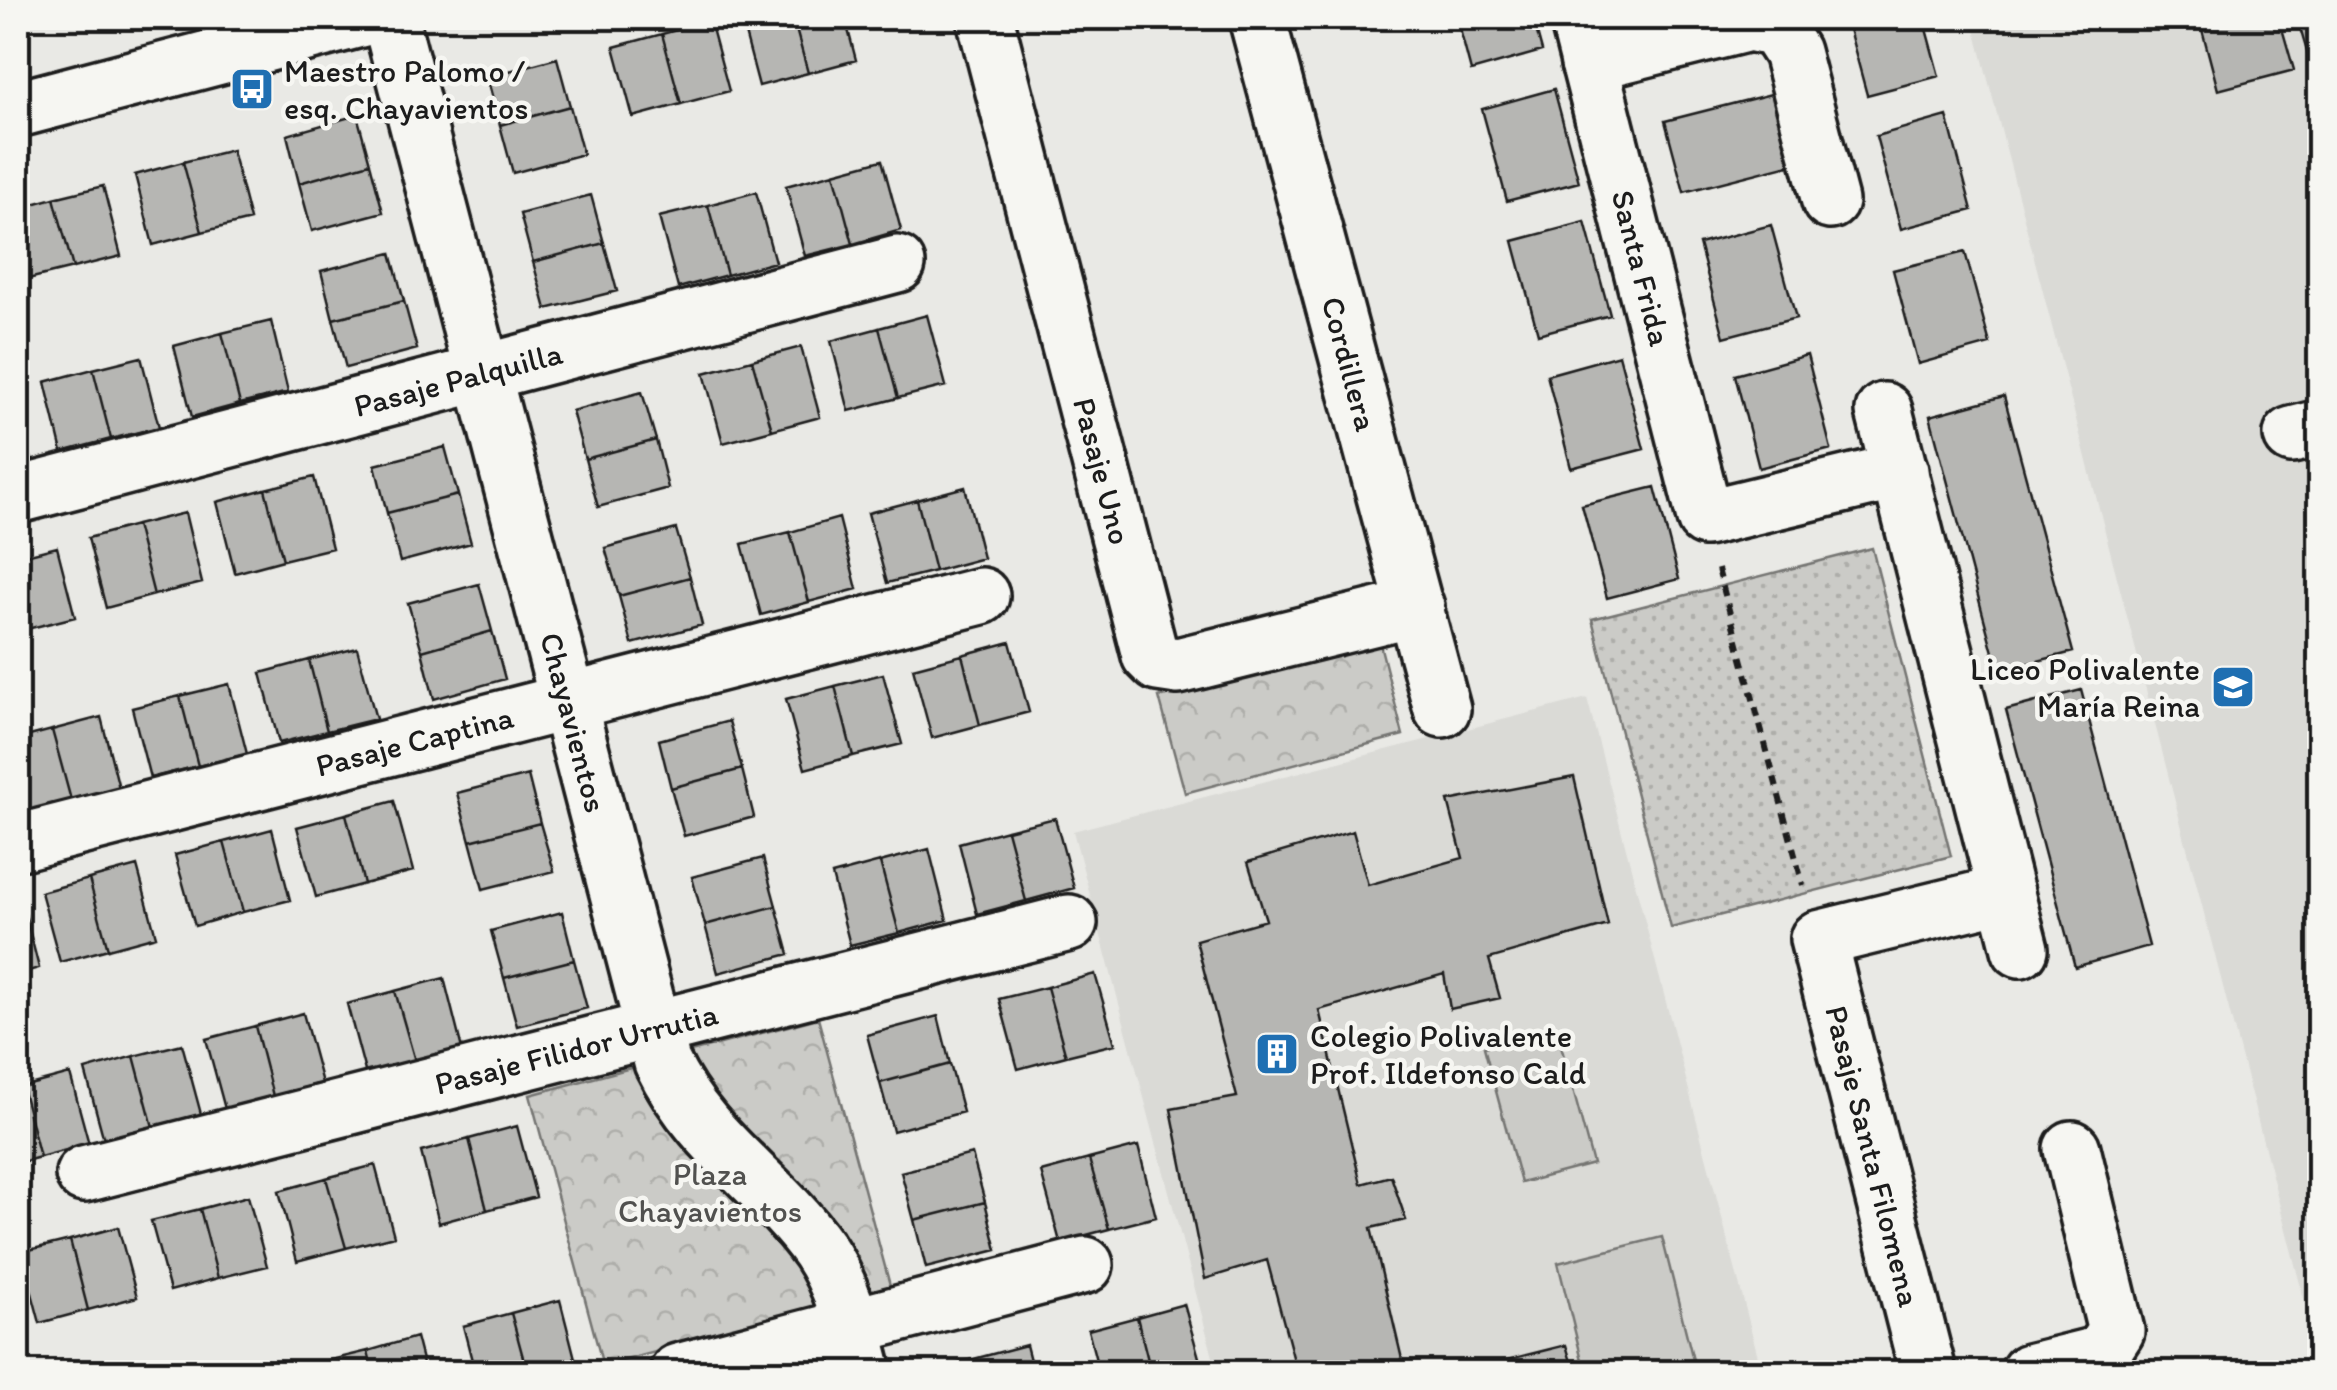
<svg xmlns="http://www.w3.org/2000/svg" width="2337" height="1390" viewBox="0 0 2337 1390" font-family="Itim,sans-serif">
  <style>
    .built { fill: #dadad6 }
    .grass { fill: url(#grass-dots); stroke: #747472; stroke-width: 2.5 }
    .park { fill: url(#park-crowns); stroke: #747472; stroke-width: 2.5 }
    .pitch { fill: #cbcbc7; stroke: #747472; stroke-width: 2.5 }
    .building { fill: #b6b6b3; stroke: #1c1c1c; stroke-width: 2.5 }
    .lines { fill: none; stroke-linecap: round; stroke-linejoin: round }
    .minor-casing { stroke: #1c1c1c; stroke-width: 62 }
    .path { stroke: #1c1c1c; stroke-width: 6; stroke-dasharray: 10 8; stroke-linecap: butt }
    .minor { stroke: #f6f6f2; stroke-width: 55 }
    .labels { text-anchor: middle; stroke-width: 9; stroke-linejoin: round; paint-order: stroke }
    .poi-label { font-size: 32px; fill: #1c1c1c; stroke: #f6f6f2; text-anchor: start }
    .street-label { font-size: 32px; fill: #1c1c1c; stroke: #f6f6f2 }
    .park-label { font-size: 32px; fill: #51514f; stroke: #f6f6f2 }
  </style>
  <defs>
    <pattern id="grass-dots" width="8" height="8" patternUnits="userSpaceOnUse" patternTransform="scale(2.5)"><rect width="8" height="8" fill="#cbcbc7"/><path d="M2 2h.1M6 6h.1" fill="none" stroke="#aeaeaa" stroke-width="1.8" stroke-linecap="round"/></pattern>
    <pattern id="park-crowns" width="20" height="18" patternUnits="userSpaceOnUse" patternTransform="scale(2.5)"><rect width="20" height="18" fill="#cbcbc7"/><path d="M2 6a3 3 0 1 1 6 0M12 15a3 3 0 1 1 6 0" fill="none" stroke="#aeaeaa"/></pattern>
  </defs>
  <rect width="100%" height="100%" fill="#e9e9e5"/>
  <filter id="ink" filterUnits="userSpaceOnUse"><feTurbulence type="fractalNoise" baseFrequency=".01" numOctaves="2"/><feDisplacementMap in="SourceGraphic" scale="20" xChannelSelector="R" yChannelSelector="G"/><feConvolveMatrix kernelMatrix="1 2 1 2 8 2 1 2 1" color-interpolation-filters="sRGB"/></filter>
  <g filter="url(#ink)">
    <path class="built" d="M1972,18h347v1339z
      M1587,698l175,674h-545l-144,-541z"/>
    <path class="grass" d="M1872,548l79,308 -280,72 -79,-309z"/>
    <path class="park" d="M1379,640l24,95 -218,58 -26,-96z
      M818,1018l73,271 -288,77 -73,-271z"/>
    <path class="pitch" d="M1556,1027l37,137 -72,19 -37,-136z
      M1662,1237l34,135h-111l-27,-109z"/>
    <path class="building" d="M741,18h52l15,55 -49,13z
      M793,18h52l11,42 -48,13z
      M1457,18h76l9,33 -71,20z
      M1846,18h77l16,58 -72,19z
      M2199,18h80l15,52 -76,20z
      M2297,18h23v77z
      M710,21l19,70 -48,13 -19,-70z
      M662,34l19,70 -48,13 -19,-70z
      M557,58l13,48 -70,19 -13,-48z
      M1554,89l25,93 -72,19 -25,-92z
      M1775,93l18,71 -109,28 -19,-71z
      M570,106l13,48 -70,19 -13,-48z
      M357,115l13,48 -71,20 -12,-48z
      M1947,116l25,94 -71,19 -25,-93z
      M232,150l18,70 -48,12 -19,-70z
      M882,160l19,70 -48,14 -19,-71z
      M183,162l19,70 -49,13 -18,-70z
      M370,163l13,49 -71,19 -13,-48z
      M834,173l19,71 -48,12 -19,-70z
      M103,186l18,70 -48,12 -19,-70z
      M756,192l19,70 -48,13 -19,-70z
      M591,195l13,48 -71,19 -13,-48z
      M54,198l19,70 -49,12 -6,-25v-47z
      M708,205l19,70 -49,13 -19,-71z
      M1585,222l25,93 -72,19 -25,-93z
      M1771,225l25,93 -72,19 -25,-93z
      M604,243l13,48 -71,18 -13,-47z
      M1965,252l25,92 -72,20 -25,-94z
      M391,253l13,48 -71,18 -12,-48z
      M404,301l13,48 -71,19 -13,-49z
      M927,315l19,71 -48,12 -19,-70z
      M271,321l17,71 -48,12 -18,-71z
      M879,328l19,70 -49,13 -18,-70z
      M222,333l18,71 -48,13 -18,-71z
      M801,347l19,70 -48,13 -20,-70z
      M1619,355l25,94 -73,19 -24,-93z
      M1807,355l24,94 -72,19 -24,-93z
      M141,357l18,70 -48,12 -18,-70z
      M752,360l20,70 -49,13 -19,-70z
      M93,369l18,70 -49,13 -17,-70z
      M642,392l14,48 -71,19 -13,-48z
      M2004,396l69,256 -75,19 -68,-255z
      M18,404l14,57 -14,4z
      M656,440l12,48 -70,19 -13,-48z
      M445,447l13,48 -71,18 -12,-48z
      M314,477l18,71 -49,12 -18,-71z
      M965,487l18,71 -48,13 -18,-71z
      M1655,487l24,92 -72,19 -25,-93z
      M265,489l18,71 -48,13 -18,-71z
      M458,495l13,48 -71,19 -13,-49z
      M917,500l18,71 -48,12 -19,-70z
      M185,513l17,70 -48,12 -18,-70z
      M839,518l18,71 -48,13 -19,-70z
      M136,525l18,70 -48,13 -18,-70z
      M676,529l14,48 -71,19 -14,-48z
      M790,532l19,70 -48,13 -19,-71z
      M57,547l18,70 -48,12 -9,-36v-36z
      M690,577l12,48 -70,19 -13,-48z
      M479,584l13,47 -70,20 -14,-48z
      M492,631l13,48 -71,20 -12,-48z
      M1010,642l19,70 -49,13 -18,-70z
      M357,648l19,71 -49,12 -18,-71z
      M962,655l18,70 -48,13 -19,-70z
      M309,660l18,71 -48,12 -18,-70z
      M883,674l19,70 -49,12 -18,-70z
      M229,684l18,70 -49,12 -18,-70z
      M835,686l18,70 -48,13 -19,-70z
      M2081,690l68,256 -74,21 -69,-257z
      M180,696l18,70 -48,12 -18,-70z
      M101,717l18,71 -48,12 -19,-70z
      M729,721l13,48 -71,19 -12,-48z
      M52,730l19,70 -49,12 -4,-19v-54z
      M742,769l12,48 -70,19 -13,-48z
      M528,775l12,48 -70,18 -13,-48z
      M1574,777l34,148 -119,34 11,39 -50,11 -6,-35 -125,36 42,174 30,-8 15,44 -35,8 34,144h-108l-30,-112 -62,19 -34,-170 66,-12 -41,-157 70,-20 -18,-58 105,-31 15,54 95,-27 -15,-57z
      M394,801l19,70 -49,13 -18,-70z
      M346,814l18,70 -48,13 -19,-70z
      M1055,818l19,70 -48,13 -19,-71z
      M540,823l14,48 -71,18 -13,-48z
      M272,829l18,71 -47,12 -19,-70z
      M1007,830l19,71 -49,13 -18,-71z
      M224,842l19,70 -48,14 -20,-71z
      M929,849l18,71 -48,13 -19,-71z
      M763,858l13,48 -71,19 -13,-48z
      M880,862l19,71 -49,12 -18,-70z
      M137,866l19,70 -48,13 -19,-70z
      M89,879l19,70 -48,13 -19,-70z
      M21,898l18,70 -21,6v-75z
      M776,906l13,48 -71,19 -13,-48z
      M562,912l12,48 -70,18 -13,-47z
      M574,960l13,48 -70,18 -13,-48z
      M1095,974l20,70 -49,12 -19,-69z
      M444,978l18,71 -47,12 -20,-70z
      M1047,987l19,69 -48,13 -19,-70z
      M395,991l20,70 -49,14 -19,-71z
      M303,1013l19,70 -49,13 -18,-70z
      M938,1016l12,48 -70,19 -13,-48z
      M255,1026l18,70 -48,13 -19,-70z
      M182,1044l19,70 -48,13 -19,-71z
      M134,1056l19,71 -49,13 -19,-70z
      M950,1064l13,48 -70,19 -13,-48z
      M70,1074l19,70 -49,13 -18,-70z
      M22,1087l18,70 -22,6v-75z
      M517,1126l19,71 -49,13 -18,-71z
      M469,1139l18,71 -48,13 -18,-71z
      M1138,1146l18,71 -47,12 -20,-70z
      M972,1154l13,48 -71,18 -13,-48z
      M1089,1159l20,70 -49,13 -19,-70z
      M375,1165l19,71 -48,12 -20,-70z
      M326,1178l20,70 -49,13 -18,-70z
      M248,1196l19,70 -49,12 -18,-69z
      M985,1202l12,48 -71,18 -12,-48z
      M200,1209l18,69 -48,13 -19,-70z
      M118,1227l19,70 -49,13 -18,-70z
      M70,1240l18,70 -48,13 -19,-71z
      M560,1300l18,70 -51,2 -16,-59z
      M1184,1304l19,68h-52l-14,-55z
      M511,1313l16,59h-52l-12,-46z
      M1137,1317l14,55h-52l-11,-42z
      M416,1337l9,35h-52l-5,-21z
      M1026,1345l7,27h-76l-2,-8z
      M1566,1345l8,27h-106l-1,-2z
      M368,1351l5,21h-51l-3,-9z"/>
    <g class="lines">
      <defs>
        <g id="minor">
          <path id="s1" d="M390,18l272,1044c39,82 107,118 157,188 25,37 34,80 45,122"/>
          <path id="s2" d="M985,18l165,637 8,8 20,3 238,-59"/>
          <path id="s3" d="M1257,18l185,691"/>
          <path id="s4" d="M1578,18l127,500 195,-47"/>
          <path d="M1589,63l160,-40 27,6 15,23 39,149"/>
          <path d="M18,109l346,-91"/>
          <path d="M1884,411l136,538"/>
          <path d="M2292,435l28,-7"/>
          <path id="s5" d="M18,495l879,-231"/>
          <path id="s6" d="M25,841l956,-245"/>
          <path id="s7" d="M84,1174l985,-251"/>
          <path d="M678,1372l407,-107"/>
          <path d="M1928,1372l-110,-433 188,-46"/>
          <path d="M2029,1372l72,-18 15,-23 -44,-182"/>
        </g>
      </defs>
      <use href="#minor" class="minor-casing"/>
      <path class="path" d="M1718,569l85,316"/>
      <use href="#minor" class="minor"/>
    </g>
  </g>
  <defs>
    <symbol id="bus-square" viewBox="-11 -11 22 22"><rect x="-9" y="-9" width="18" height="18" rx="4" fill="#1f6fb2" stroke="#f6f6f2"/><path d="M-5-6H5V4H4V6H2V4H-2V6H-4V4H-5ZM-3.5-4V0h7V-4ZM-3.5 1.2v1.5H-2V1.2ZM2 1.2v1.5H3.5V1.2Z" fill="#fff"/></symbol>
    <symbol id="school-square" viewBox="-11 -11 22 22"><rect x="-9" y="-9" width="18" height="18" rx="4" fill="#1f6fb2" stroke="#f6f6f2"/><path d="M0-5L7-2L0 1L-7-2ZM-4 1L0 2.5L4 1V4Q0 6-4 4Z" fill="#fff"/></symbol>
    <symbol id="building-square" viewBox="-11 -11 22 22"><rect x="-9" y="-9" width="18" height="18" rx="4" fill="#1f6fb2" stroke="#f6f6f2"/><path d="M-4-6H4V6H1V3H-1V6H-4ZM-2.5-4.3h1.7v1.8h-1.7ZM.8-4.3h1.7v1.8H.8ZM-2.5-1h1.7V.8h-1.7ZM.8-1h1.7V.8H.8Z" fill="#fff"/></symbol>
  </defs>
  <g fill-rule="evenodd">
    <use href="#bus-square" x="227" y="64" width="50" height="50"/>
    <use href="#school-square" x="2208" y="662" width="50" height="50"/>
    <use href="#building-square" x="1252" y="1029" width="50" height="50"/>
  </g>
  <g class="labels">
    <g class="poi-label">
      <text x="284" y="82">Maestro Palomo /<tspan x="284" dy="37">esq. Chayavientos</tspan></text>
      <text x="2200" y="680" text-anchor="end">Liceo Polivalente<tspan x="2200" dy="37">María Reina</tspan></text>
      <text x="1310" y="1047">Colegio Polivalente<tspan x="1310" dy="37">Prof. Ildefonso Cald</tspan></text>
    </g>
    <g class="street-label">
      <text dy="11" stroke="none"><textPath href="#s4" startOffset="258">Santa Frida</textPath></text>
      <text dy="11" stroke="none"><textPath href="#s3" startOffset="358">Cordillera</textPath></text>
      <text dy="11" stroke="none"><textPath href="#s5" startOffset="455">Pasaje Palquilla</textPath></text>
      <text dy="11" stroke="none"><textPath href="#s2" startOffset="468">Pasaje Uno</textPath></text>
      <text dy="11" stroke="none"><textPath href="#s1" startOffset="728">Chayavientos</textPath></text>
      <text dy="11" stroke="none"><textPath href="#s6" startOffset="402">Pasaje Captina</textPath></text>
      <text dy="11" stroke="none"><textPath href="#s7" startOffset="508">Pasaje Filidor Urrutia</textPath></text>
      <text transform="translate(1873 1156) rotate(76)" y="11">Pasaje Santa Filomena</text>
    </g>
    <g class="park-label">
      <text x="710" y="1185">Plaza<tspan x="710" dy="37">Chayavientos</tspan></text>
    </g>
  </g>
  <rect width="2337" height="1390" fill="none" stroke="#f6f6f2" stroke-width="60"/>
  <rect x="30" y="30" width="2277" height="1330" fill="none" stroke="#1c1c1c" stroke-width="4" filter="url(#ink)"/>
</svg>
